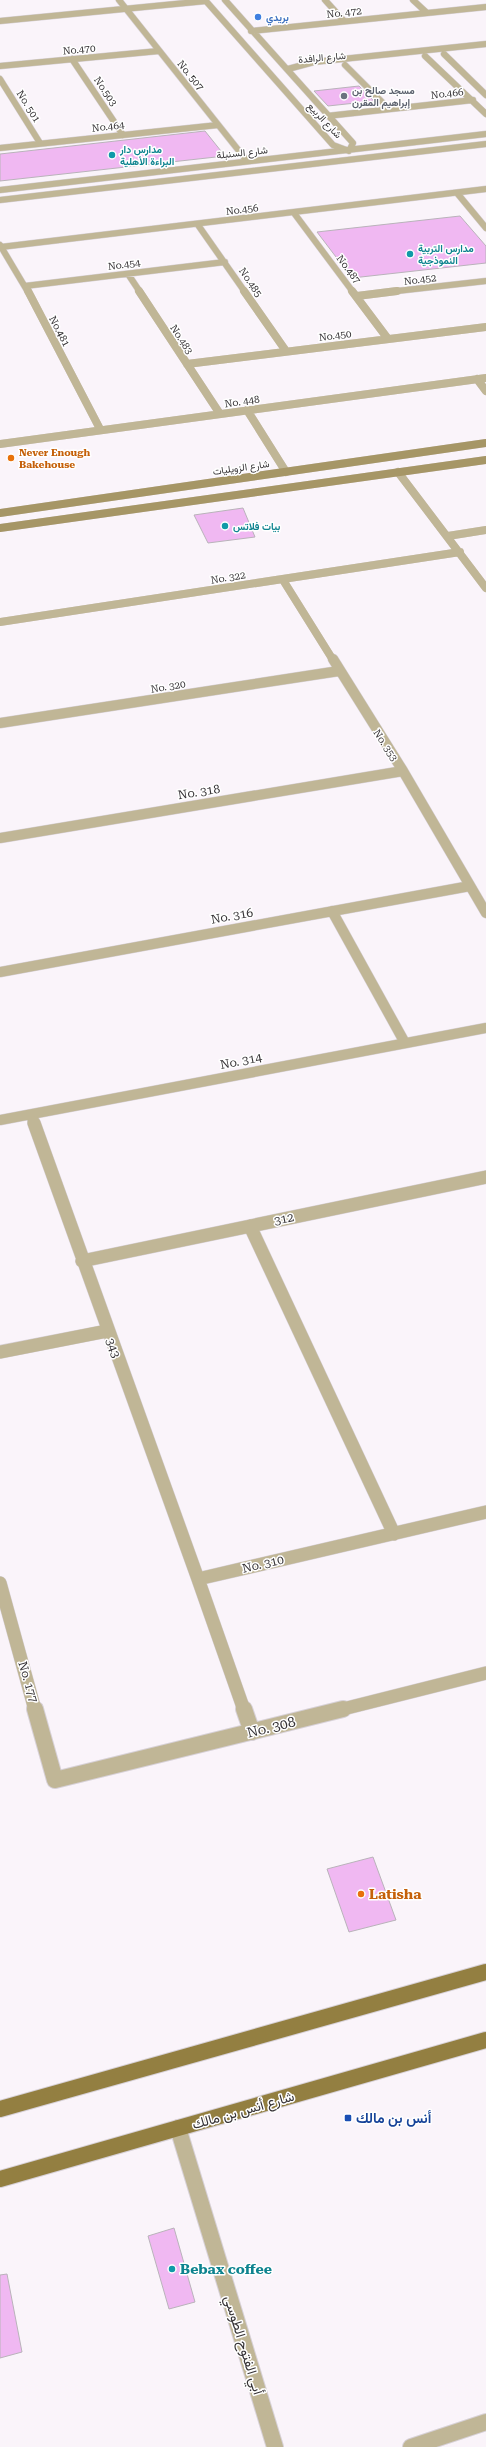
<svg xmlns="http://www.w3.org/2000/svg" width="486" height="2447" viewBox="0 0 486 2447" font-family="'Roboto Serif',Vazirmatn,serif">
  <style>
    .building { fill: #f0b8f2; stroke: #b9b3ba }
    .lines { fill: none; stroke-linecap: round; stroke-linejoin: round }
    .street-far4-casing { stroke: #d7d1d7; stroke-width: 7 }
    .street-far3-casing { stroke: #d7d1d7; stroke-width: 8 }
    .street-far2-casing { stroke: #d7d1d7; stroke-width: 11 }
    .street-far1-casing { stroke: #d7d1d7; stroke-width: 14 }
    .street-casing { stroke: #d7d1d7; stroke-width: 18 }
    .secondary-casing { stroke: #d7d1d7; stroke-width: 8 }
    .primary-casing { stroke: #d7d1d7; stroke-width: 18 }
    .street-far4 { stroke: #c0b696; stroke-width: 6 }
    .street-far3 { stroke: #c0b696; stroke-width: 8 }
    .street-far2 { stroke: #c0b696; stroke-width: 10 }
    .street-far1 { stroke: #c0b696; stroke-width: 13 }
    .street { stroke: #c0b696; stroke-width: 16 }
    .secondary { stroke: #a69666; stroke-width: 8 }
    .primary { stroke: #937f41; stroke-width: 16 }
    .shop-dot { fill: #3f7fe0; stroke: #fff; stroke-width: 1.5 }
    .worship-dot { fill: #6b7280; stroke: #fff; stroke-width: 1.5 }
    .culture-dot { fill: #0f9aa8; stroke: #fff; stroke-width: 1.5 }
    .food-dot { fill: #e8710a; stroke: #fff; stroke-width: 1.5 }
    .transit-dot { fill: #1a4fb4; stroke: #fff; stroke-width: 1.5 }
    .labels { text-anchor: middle; stroke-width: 3; stroke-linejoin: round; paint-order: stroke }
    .far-street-label { font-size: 10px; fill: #363336; stroke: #fff }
    .far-shop-label { font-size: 10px; font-weight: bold; fill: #366cbe; stroke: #fff; text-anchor: start }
    .far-worship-label { font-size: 10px; font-weight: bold; fill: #5b616d; stroke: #fff; text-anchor: start }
    .far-culture-label { font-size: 10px; font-weight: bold; fill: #0d838f; stroke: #fff; text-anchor: start }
    .far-food-label { font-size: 10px; font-weight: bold; fill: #c56008; stroke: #fff; text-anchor: start }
    .street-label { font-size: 12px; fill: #363336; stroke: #fff }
    .near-street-label { font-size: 14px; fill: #363336; stroke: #fff }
    .near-food-label { font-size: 14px; font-weight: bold; fill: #c56008; stroke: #fff; text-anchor: start }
    .near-transit-label { font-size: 14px; font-weight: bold; fill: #164399; stroke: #fff; text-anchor: start }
    .near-culture-label { font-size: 14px; font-weight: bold; fill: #0d838f; stroke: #fff; text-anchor: start }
  </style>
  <rect width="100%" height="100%" fill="#faf4fa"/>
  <path class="building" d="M359,86l15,15 -46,5 -14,-15z
    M205,131l20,25 -225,25v-27z
    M460,216l26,30v17l-134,15 -35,-46z
    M243,508l12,29 -47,6 -14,-28z
    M373,1857l23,63 -47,12 -22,-63z
    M174,2228l21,74 -26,7 -21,-73z
    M7,2274l15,78 -22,6v-83z"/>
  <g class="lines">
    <defs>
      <path id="street-far4" d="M119,0l128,161
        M205,0l128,145 16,6 4,-8 -128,-143
        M325,0l19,21
        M413,0l13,12
        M0,21l206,-20
        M251,31l235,-24
        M444,54l42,41
        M425,56l61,58
        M72,59l51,76
        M345,65l44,44
        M0,66l159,-15
        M288,69l26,-7 172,-18
        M0,79l40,64
        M327,116l146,-16
        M0,148l218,-23
        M0,190l486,-56
        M457,193l29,35
        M0,200l486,-56
        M294,213l59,79
        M198,225l47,67
        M0,245l28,47
        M1,247l485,-58
        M128,274l12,18
        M25,286l200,-24
        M388,292l98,-11"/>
      <path id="street-far3" d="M28,291l72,138
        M139,291l81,123
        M244,291l42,60
        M352,291l36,48
        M357,296l40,-5
        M187,364l299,-37
        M477,379l9,12
        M247,410l39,62
        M0,444l486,-66
        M398,472l88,116
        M448,536l38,-6
        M283,580l50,80
        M0,622l460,-70"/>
      <path id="street-far2" d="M333,659l70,112 83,142
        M0,723l339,-52
        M0,838l403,-67
        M332,911l73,132
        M0,972l470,-86
        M31,1115l3,9
        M0,1120l486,-92"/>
      <path id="street-far1" d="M34,1123l164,456
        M250,1226l144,308
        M82,1261l404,-84
        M0,1352l107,-21
        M0,1583l35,127
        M244,1710l-46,-131 288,-67
        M339,1710l147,-37"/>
      <path id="street" d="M35,1709l20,71 288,-71
        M244,1709l8,23
        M178,2128l97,319
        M411,2447l75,-25"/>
      <path id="secondary" d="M0,513l486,-70
        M0,528l486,-68"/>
      <path id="primary" d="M0,2109l486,-137
        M0,2179l486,-139"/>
    </defs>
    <use href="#street-far4" class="street-far4-casing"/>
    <use href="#street-far3" class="street-far3-casing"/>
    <use href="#street-far2" class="street-far2-casing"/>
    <use href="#street-far1" class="street-far1-casing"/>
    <use href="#street" class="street-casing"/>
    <use href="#secondary" class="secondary-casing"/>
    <use href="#primary" class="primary-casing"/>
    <use href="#street-far4" class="street-far4"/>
    <use href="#street-far3" class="street-far3"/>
    <use href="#street-far2" class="street-far2"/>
    <use href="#street-far1" class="street-far1"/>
    <use href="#street" class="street"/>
    <use href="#secondary" class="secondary"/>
    <use href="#primary" class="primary"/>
  </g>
  <circle class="shop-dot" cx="258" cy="17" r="4"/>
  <circle class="worship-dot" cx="344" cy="96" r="4"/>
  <g class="culture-dot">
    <circle cx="112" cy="155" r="4"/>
    <circle cx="410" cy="254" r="4"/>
    <circle cx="225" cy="526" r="4"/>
    <circle cx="172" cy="2269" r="4"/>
  </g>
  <g class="food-dot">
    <circle cx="11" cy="458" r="4"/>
    <circle cx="361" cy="1894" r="4"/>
  </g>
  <rect class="transit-dot" x="344" y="2114" width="8" height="8" rx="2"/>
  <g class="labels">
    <g class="far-street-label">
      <text transform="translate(344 12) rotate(-6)" y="4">No. 472</text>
      <text transform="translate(79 49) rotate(-5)" y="4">No.470</text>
      <text transform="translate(322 57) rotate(-5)" y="4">شارع الرافدة</text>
      <text transform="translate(191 75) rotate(51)" y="4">No. 507</text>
      <text transform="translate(106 91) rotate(56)" y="4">No.503</text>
      <text transform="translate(447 93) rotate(-6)" y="4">No.466</text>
      <text transform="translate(29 106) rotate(58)" y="4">No. 501</text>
      <text transform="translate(325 120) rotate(47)" y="4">شارع الربيع</text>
      <text transform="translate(108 126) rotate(-6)" y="4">No.464</text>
      <text transform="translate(242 152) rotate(-6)" y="4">شارع السنبلة</text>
      <text transform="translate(242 209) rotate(-7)" y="4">No.456</text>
      <text transform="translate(124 264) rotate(-7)" y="4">No.454</text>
      <text transform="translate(349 269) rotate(53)" y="4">No.487</text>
      <text transform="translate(420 279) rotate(-7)" y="4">No.452</text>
      <text transform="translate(251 282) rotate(56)" y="4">No.485</text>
      <text transform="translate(60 331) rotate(62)" y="4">No.481</text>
      <text transform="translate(335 335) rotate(-7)" y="4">No.450</text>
      <text transform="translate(182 339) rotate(57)" y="4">No.483</text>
      <text transform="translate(242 401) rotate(-8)" y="4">No. 448</text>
      <text transform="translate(241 467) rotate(-8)" y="4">شارع الزويليات</text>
      <text transform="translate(228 577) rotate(-9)" y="4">No. 322</text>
      <text transform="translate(168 686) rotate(-9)" y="4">No. 320</text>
      <text transform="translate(386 745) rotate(57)" y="4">No. 353</text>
    </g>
    <g class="far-shop-label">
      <text x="266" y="21">بريدي</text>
    </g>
    <g class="far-worship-label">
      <text x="352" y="94">مسجد صالح بن<tspan x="352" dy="12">إبراهيم المقرن</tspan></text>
    </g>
    <g class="far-culture-label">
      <text x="120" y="153">مدارس دار<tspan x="120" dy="12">البراءة الأهلية</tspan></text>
      <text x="418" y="252">مدارس التربية<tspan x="418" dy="12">النموذجية</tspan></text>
      <text x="233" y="530">بيات فلاتس</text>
    </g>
    <g class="far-food-label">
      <text x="19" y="456">Never Enough<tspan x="19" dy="12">Bakehouse</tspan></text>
    </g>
    <g class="street-label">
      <text transform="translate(199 792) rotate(-9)" y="4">No. 318</text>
      <text transform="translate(232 916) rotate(-10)" y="4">No. 316</text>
      <text transform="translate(241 1061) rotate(-11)" y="4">No. 314</text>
      <text transform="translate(284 1219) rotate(-12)" y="4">312</text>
      <text transform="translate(113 1348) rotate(70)" y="4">343</text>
      <text transform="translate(263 1564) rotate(-13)" y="4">No. 310</text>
      <text transform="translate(28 1682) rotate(74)" y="4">No. 177</text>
    </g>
    <g class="near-street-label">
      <text transform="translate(271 1727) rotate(-14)" y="5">No. 308</text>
      <text transform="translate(243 2110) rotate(-16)" y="5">شارع أنس بن مالك</text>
      <text transform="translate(244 2345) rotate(73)" y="5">أبي الفتوح الطوسي</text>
    </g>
    <g class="near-food-label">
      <text x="369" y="1899">Latisha</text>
    </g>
    <g class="near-transit-label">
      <text x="356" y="2123">أنس بن مالك</text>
    </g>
    <g class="near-culture-label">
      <text x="180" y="2274">Bebax coffee</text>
    </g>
  </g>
</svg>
